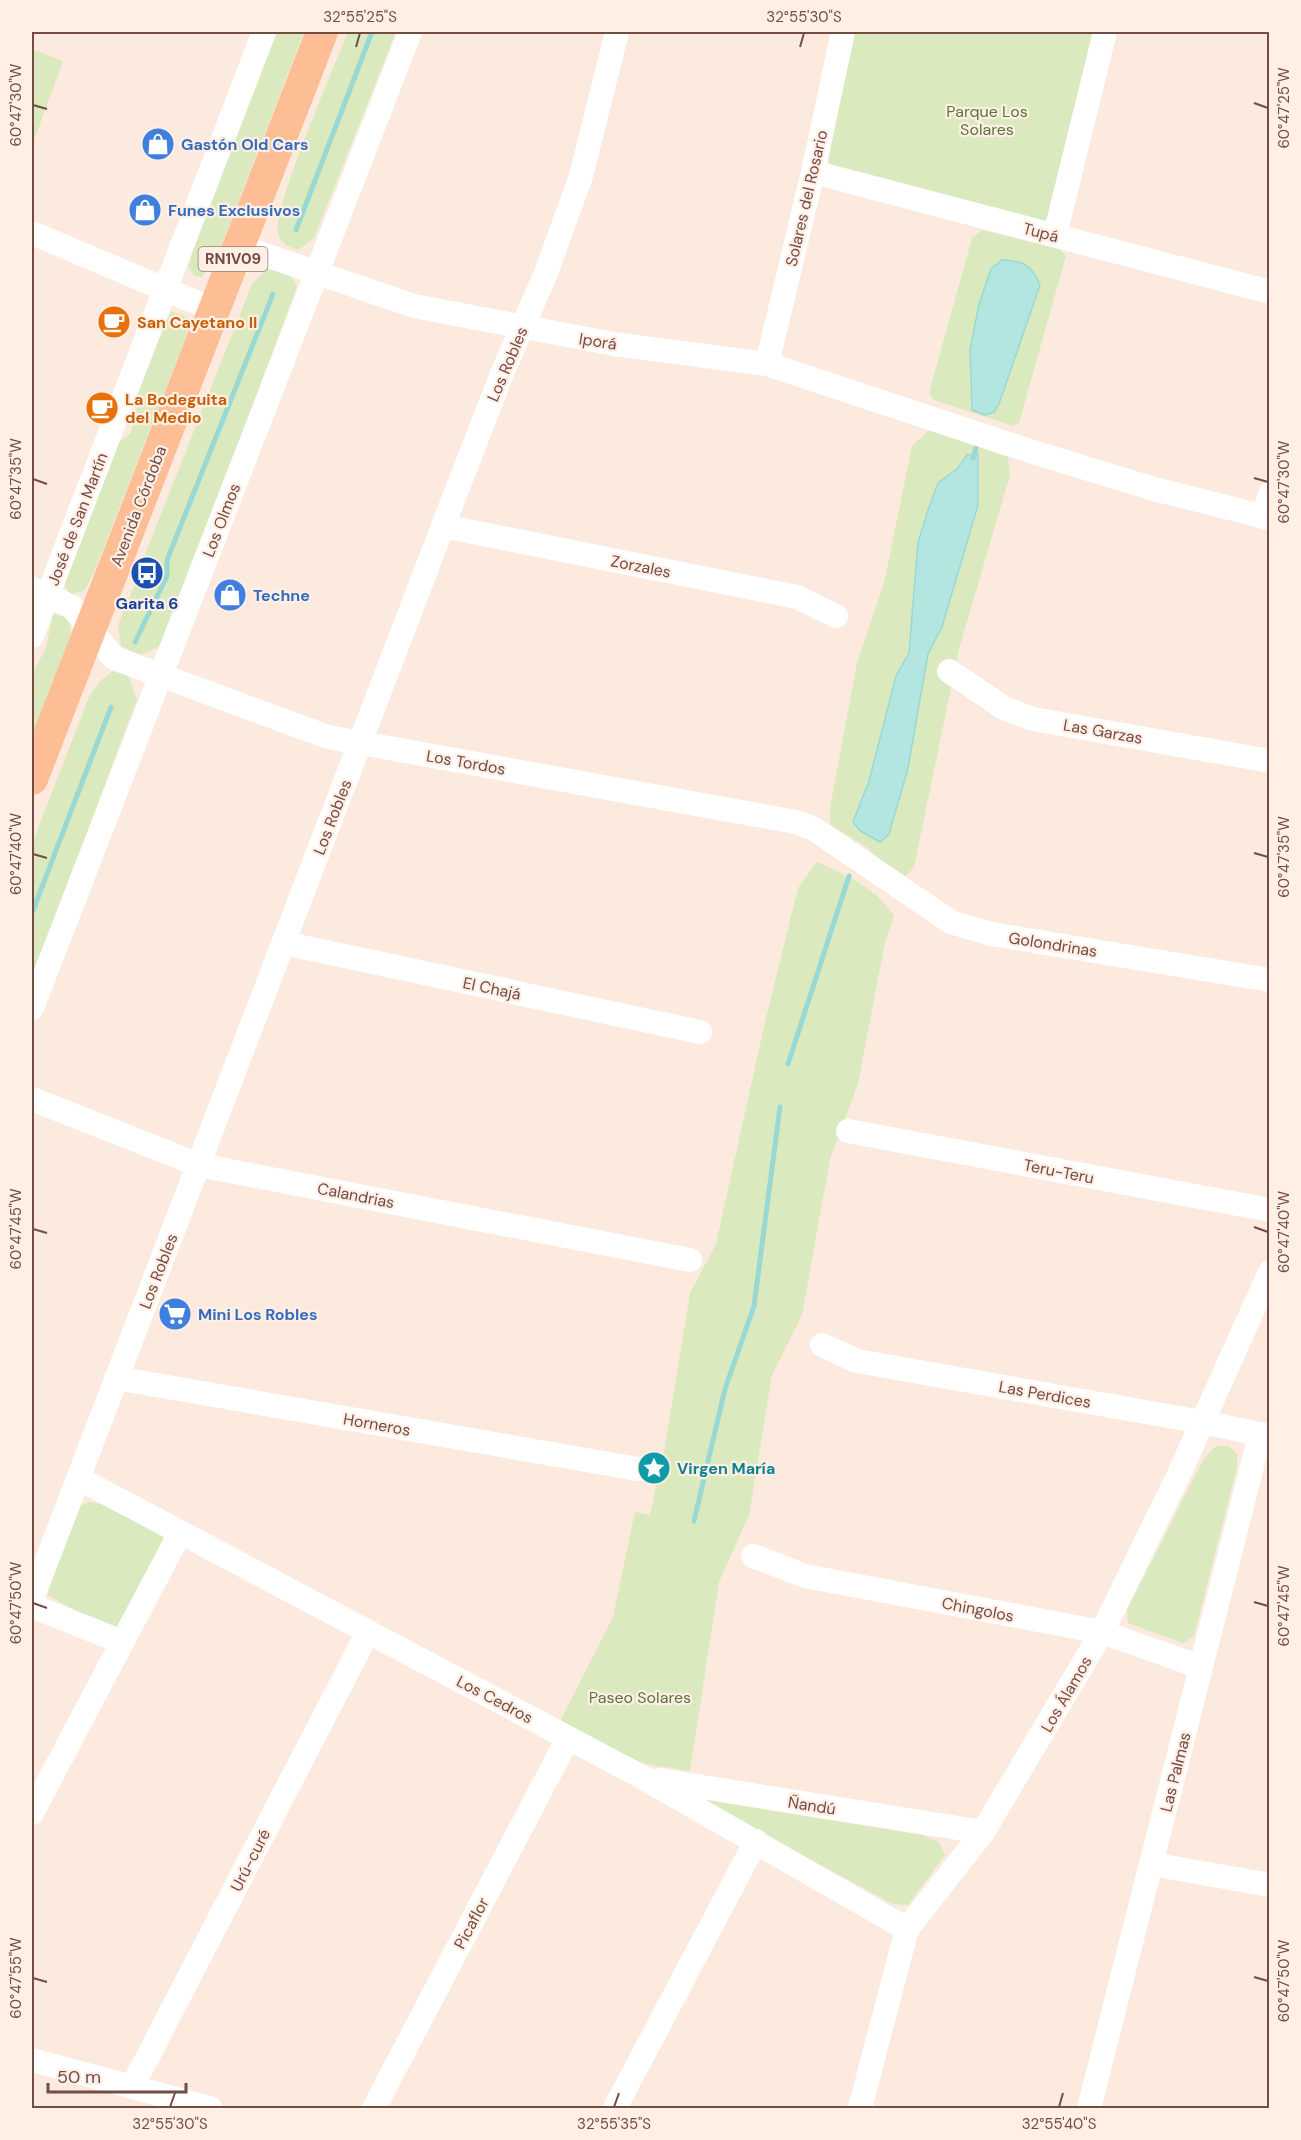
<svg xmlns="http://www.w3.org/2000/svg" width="1301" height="2140" viewBox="0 0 1301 2140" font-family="'DM Sans',sans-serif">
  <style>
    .green { fill: #daeabe }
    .water { fill: #b3e6e1; stroke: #9ad8d3; stroke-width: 1.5 }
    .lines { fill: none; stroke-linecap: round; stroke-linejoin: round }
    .stream { stroke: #9ad8d3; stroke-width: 5 }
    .minor { stroke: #fff; stroke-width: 24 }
    .major { stroke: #fdbe95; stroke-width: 32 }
    .ticks { fill: none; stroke: #734c46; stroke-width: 2 }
    .labels { text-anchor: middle; stroke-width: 4.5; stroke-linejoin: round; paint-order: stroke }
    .shield { fill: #ffefe5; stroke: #9d7d76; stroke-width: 1.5 }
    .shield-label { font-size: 15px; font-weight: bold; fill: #734c46 }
    .park-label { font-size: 16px; fill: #59743c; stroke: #ffefe5 }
    .shop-label { font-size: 16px; font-weight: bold; fill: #366cbe; stroke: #ffefe5; text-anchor: start }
    .street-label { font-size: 16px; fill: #734c46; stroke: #ffefe5 }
    .food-label { font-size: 16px; font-weight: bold; fill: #c56008; stroke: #ffefe5; text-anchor: start }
    .transit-label { font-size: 16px; font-weight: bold; fill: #164399; stroke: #ffefe5 }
    .culture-label { font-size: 16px; font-weight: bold; fill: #0d838f; stroke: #ffefe5; text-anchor: start }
    .neatline { fill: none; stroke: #734c46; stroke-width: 2 }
    .ticks-label { font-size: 15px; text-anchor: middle; fill: #734c46 }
  </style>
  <rect width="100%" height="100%" fill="#fceadf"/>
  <path class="green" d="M277,32h27l-89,230 -13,15 -8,-1 -6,-10 21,-63z
    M348,32h48l-82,206 -16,12c-8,-3 -18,-7 -20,-16 -7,-22 58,-172 70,-202z
    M854,32h244l-52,191 -207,-51 -10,-9 -2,-10z
    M32,49l31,12 -31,85z
    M982,230l78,19 6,7 -47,167 -6,3 -79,-26 -5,-7 43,-155z
    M270,265l17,5 10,16 -108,293 -28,67 -21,9 -19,-9 -3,-21 19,-47 13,4 5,-16 -13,-4 110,-278z
    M171,311l20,8 -4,16 -94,240 -9,16 -13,3 -7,-9 53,-141 14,-11 7,-30 -3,-9z
    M929,430l79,27 2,18 -51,174 -45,218 -8,9 -13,-5 -27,-24 -36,-23v-16l27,-145 27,-80 28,-137z
    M53,613l17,6 1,15 -39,104v-64l14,-26z
    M113,671l15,4 9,24 -105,280v-135l57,-147 12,-17z
    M817,862c30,13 59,26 77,54l-9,26 -27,142 -28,75 -28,156 -30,60 -23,140 -30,67 -29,189 -44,-7 -37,-14 -50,-27 54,-106 22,-105 15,3 15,-69 25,-153 26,-49 49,-222 33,-134z
    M1216,1446h13l8,8v14l-43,168 -11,7 -55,-20 -1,-13 77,-152z
    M90,1502l12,2 60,31 3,6 -43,85 -9,3 -10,-1 -55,-33 -3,-8 31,-74 5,-8z
    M695,1798l227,37 17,7 6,13 -37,50 -15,-1z"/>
  <path class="water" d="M1002,260c22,1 30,5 38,25l-41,119 -5,8 -9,3 -13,-5 -2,-60 9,-46 12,-35z
    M978,454v51l-36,122 -14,27 -20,114 -19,66 -9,8 -20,-11 -7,-9 16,-41 27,-105 13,-23 9,-110 10,-33 10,-27 20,-15 9,-13z"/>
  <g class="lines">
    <path class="stream" d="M296,230l76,-198
      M973,458l3,-10
      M135,642l32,-66v-16l106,-266
      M32,913l79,-206
      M788,1064l61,-188
      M694,1521l31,-132 29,-83 26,-199"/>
    <path class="minor" d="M813,172l457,120
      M32,233l182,77
      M1055,235l50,-203
      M239,246l175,60 200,38 153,20 263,87 124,38 116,29
      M767,364l46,-192 30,-140
      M1263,517l7,-23
      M443,526l354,71 39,19
      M32,589l40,18 42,51 214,79 468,85 18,7 137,93 40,12 279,46
      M32,636l232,-604
      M949,671l55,37 29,11 237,42
      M284,943l416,89
      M32,1008l378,-976
      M32,1099l167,66 491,95
      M848,1131l422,79
      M822,1345l35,16 345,61 68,14
      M116,1378l522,91
      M78,1478l564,299 265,152
      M753,1556l52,20 297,56 99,35
      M32,1599l411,-1073 60,-155 43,-98 35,-97 36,-144
      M32,1606l90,36
      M659,1780l324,52
      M32,1813l148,-280
      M1151,1864l119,21
      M32,2060l178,48
      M132,2087l236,-455
      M374,2108l194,-370
      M615,2108l141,-267
      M860,2108l47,-179 76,-97 119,-200 77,-158 91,-202
      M1089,2108l171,-673"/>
    <path class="major" d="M32,779l290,-747"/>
  </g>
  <path class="ticks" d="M356,47l4,-14M800,47l4,-14M1254,103l14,5M33,105l14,4M1254,478l14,4M33,479l14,5M1254,853l14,4M33,854l14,4M1254,1227l14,5M33,1229l14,4M1254,1602l14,4M33,1603l14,5M1254,1977l14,4M33,1978l14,4M170,2107l5,-14M614,2107l5,-14M1059,2107l4,-14"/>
  <defs>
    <symbol id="shop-disc" viewBox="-11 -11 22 22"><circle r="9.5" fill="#3f7fe0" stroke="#ffefe5"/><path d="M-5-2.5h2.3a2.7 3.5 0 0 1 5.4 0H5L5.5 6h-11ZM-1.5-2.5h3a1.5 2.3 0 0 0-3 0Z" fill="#fff"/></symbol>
    <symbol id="cafe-disc" viewBox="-11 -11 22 22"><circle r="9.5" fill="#e8710a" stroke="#ffefe5"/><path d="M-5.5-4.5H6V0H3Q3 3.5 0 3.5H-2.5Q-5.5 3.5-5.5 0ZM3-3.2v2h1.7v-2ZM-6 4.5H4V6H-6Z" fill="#fff"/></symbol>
    <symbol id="bus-disc" viewBox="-11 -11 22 22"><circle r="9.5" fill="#1a4fb4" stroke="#ffefe5"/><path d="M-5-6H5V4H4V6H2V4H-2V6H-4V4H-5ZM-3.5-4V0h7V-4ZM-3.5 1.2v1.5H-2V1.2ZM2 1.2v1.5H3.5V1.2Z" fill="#fff"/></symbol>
    <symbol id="supermarket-disc" viewBox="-11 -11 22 22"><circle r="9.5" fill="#3f7fe0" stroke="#ffefe5"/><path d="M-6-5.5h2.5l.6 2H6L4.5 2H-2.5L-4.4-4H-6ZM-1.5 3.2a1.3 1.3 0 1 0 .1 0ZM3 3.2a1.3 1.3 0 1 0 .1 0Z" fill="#fff"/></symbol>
    <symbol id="sight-disc" viewBox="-11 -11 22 22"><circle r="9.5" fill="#0f9aa8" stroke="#ffefe5"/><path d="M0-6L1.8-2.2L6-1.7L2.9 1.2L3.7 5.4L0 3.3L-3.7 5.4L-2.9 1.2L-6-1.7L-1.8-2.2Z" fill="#fff"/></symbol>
  </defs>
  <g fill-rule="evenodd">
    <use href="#shop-disc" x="139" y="125" width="38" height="38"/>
    <use href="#shop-disc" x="126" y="191" width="38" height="38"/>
    <use href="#cafe-disc" x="95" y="303" width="38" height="38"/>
    <use href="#cafe-disc" x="83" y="389" width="38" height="38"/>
    <use href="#bus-disc" x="128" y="554" width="38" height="38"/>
    <use href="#shop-disc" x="211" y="576" width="38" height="38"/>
    <use href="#supermarket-disc" x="156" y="1295" width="38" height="38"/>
    <use href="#sight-disc" x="635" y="1449" width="38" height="38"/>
  </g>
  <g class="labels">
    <rect class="shield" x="198.5" y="247" width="69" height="24" rx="4.5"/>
    <g class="shield-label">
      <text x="233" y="264">RN1V09</text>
    </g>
    <g class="park-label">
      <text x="987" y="117">Parque Los<tspan x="987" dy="18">Solares</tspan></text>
      <text x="640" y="1703">Paseo Solares</text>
    </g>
    <g class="shop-label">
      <text x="181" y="150">Gastón Old Cars</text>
      <text x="168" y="216">Funes Exclusivos</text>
      <text x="253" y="601">Techne</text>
      <text x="198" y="1320">Mini Los Robles</text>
    </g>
    <g class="street-label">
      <text transform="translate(806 198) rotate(-77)" y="6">Solares del Rosario</text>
      <text transform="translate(1041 232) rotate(15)" y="6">Tupá</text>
      <text transform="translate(598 341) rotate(9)" y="6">Iporá</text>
      <text transform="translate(507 364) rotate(-67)" y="6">Los Robles</text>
      <text transform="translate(138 506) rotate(-69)" y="6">Avenida Córdoba</text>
      <text transform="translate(77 519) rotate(-69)" y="6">José de San Martín</text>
      <text transform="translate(221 520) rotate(-69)" y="6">Los Olmos</text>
      <text transform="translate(641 566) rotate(11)" y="6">Zorzales</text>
      <text transform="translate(1103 731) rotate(10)" y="6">Las Garzas</text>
      <text transform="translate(466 762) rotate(10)" y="6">Los Tordos</text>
      <text transform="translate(332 817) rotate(-69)" y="6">Los Robles</text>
      <text transform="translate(1053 944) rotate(9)" y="6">Golondrinas</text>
      <text transform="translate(492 988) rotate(12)" y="6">El Chajá</text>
      <text transform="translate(1059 1171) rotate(11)" y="6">Teru-Teru</text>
      <text transform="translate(356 1195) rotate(11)" y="6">Calandrias</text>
      <text transform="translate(158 1271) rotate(-69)" y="6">Los Robles</text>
      <text transform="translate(1045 1394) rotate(10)" y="6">Las Perdices</text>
      <text transform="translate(377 1424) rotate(10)" y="6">Horneros</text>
      <text transform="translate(978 1609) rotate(11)" y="6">Chingolos</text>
      <text transform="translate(1066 1694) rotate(-60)" y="6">Los Álamos</text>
      <text transform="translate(495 1699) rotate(28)" y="6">Los Cedros</text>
      <text transform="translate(1175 1772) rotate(-76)" y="6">Las Palmas</text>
      <text transform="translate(812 1805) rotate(9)" y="6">Ñandú</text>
      <text transform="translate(250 1860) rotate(-63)" y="6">Urú-curé</text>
      <text transform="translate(471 1923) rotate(-62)" y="6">Picaflor</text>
    </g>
    <g class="food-label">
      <text x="137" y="328">San Cayetano II</text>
      <text x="125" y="405">La Bodeguita<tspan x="125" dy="18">del Medio</tspan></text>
    </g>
    <g class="transit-label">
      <text x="147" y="609">Garita 6</text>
    </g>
    <g class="culture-label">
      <text x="677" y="1474">Virgen María</text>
    </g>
  </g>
  <rect width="1301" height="2140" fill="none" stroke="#ffefe5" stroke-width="66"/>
  <path d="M48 2083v9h138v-9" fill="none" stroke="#734c46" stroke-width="3"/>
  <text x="57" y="2083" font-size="18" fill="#734c46" stroke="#ffefe5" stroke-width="4.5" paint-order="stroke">50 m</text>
  <rect x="33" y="33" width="1235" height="2074" class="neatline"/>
  <g class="ticks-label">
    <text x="360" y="22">32°55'25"S</text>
    <text x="804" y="22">32°55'30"S</text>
    <text transform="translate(16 105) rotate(-90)" y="5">60°47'30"W</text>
    <text transform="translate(1284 108) rotate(-90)" y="5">60°47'25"W</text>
    <text transform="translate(16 479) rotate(-90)" y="5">60°47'35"W</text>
    <text transform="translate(1284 482) rotate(-90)" y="5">60°47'30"W</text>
    <text transform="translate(16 854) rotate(-90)" y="5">60°47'40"W</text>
    <text transform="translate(1284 857) rotate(-90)" y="5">60°47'35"W</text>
    <text transform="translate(16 1229) rotate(-90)" y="5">60°47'45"W</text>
    <text transform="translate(1284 1232) rotate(-90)" y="5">60°47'40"W</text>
    <text transform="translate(16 1603) rotate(-90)" y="5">60°47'50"W</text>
    <text transform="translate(1284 1606) rotate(-90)" y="5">60°47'45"W</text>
    <text transform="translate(16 1978) rotate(-90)" y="5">60°47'55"W</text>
    <text transform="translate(1284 1981) rotate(-90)" y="5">60°47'50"W</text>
    <text x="170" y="2129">32°55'30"S</text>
    <text x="614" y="2129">32°55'35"S</text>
    <text x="1059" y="2129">32°55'40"S</text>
  </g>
</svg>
